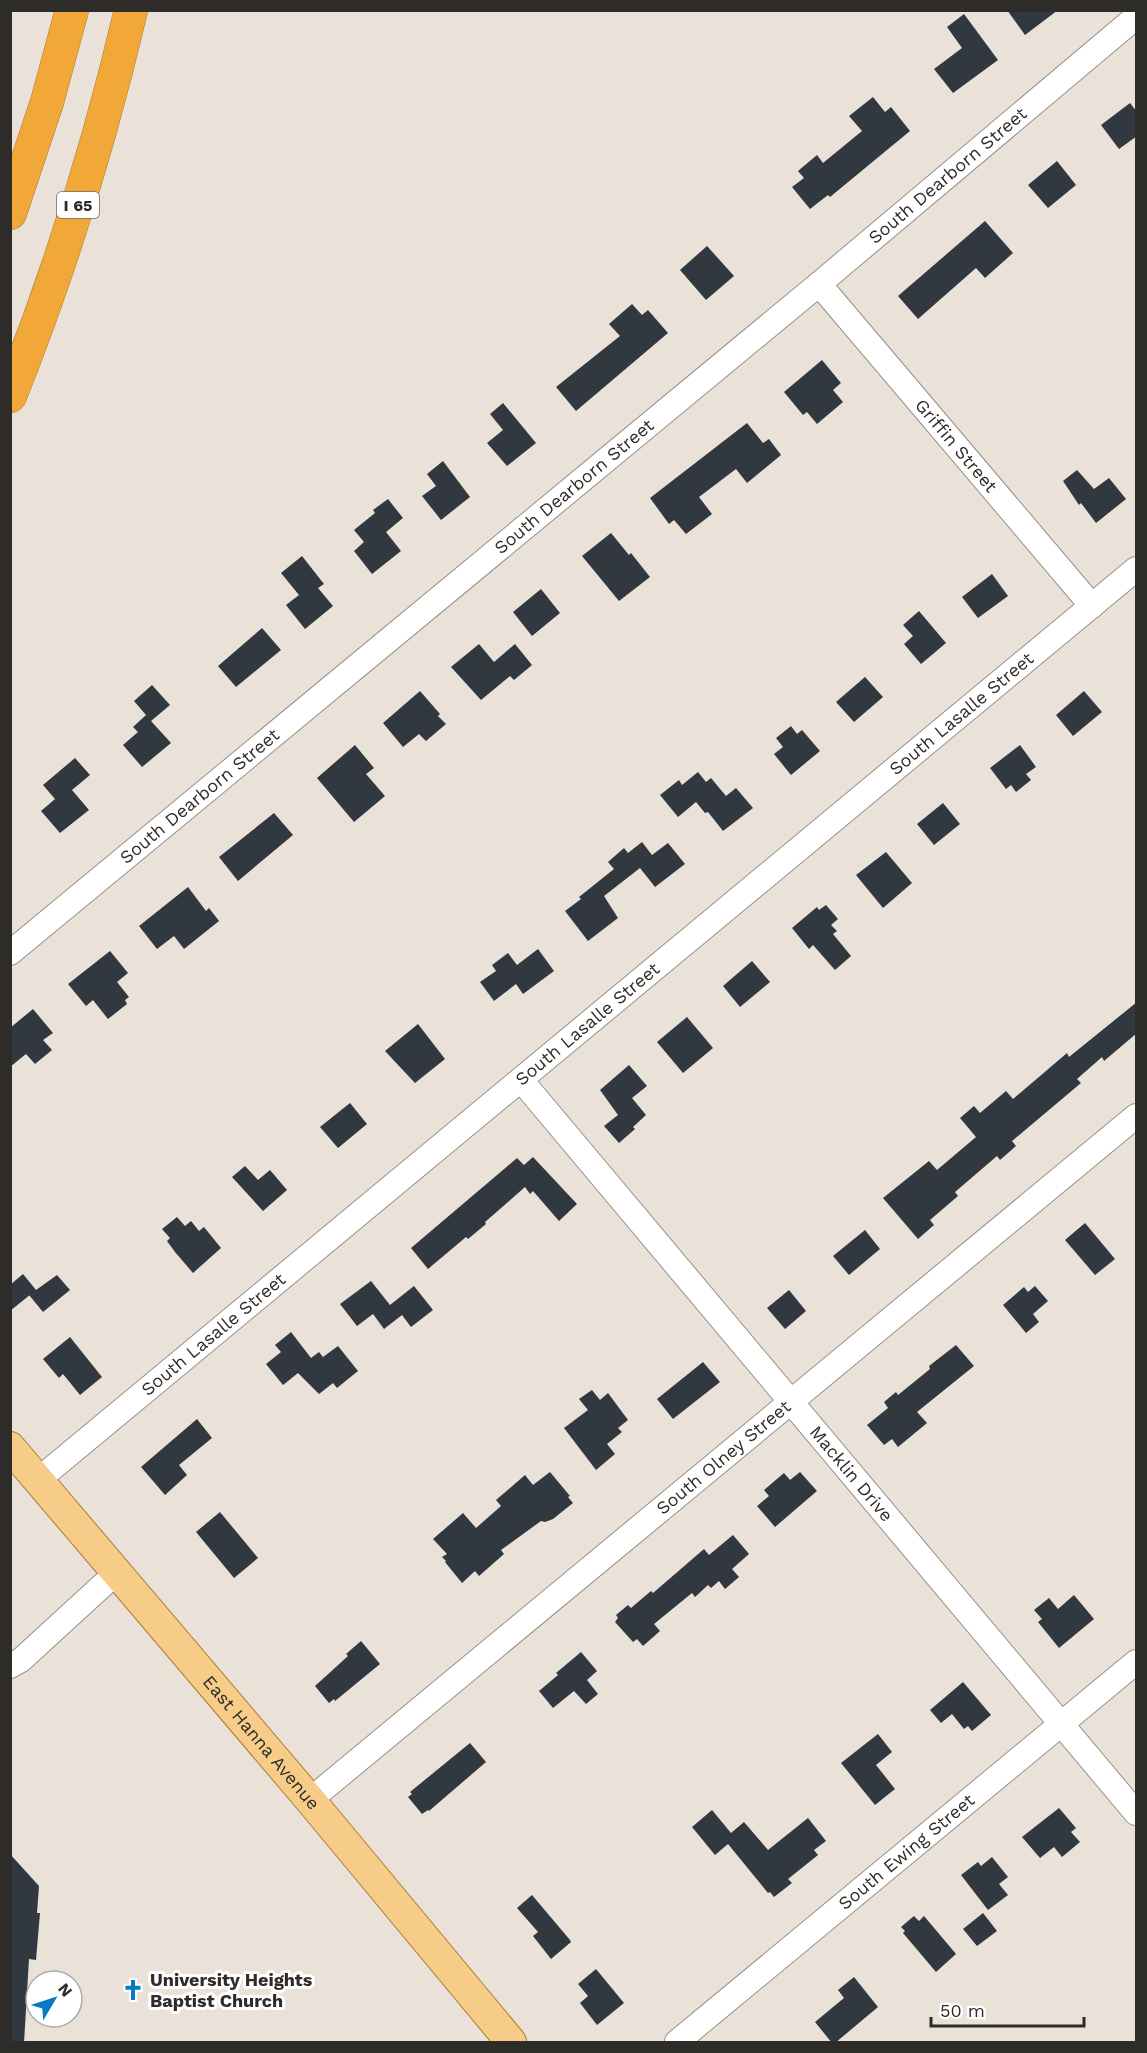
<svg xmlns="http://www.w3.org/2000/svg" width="1147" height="2053" viewBox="0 0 1147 2053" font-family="'Work Sans',sans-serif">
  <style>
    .building { fill: #31383f }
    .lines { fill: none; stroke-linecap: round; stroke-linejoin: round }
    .minor-casing { stroke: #979088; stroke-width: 26 }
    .major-casing { stroke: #ad7d32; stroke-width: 32 }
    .highway-casing { stroke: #ad7d32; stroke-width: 34 }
    .minor { stroke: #fff; stroke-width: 24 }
    .major { stroke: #f7cb88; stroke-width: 30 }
    .highway { stroke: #f1a838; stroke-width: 33 }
    .labels { text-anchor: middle; stroke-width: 6; stroke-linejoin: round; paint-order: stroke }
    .shield { fill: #fff; stroke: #6d6b68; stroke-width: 1.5 }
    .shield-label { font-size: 16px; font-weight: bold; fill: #2e2c28 }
    .street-label { font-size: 18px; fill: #2e2c28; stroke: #fff }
    .poi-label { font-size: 18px; font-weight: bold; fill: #2e2c28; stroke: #fff; text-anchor: start }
  </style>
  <rect width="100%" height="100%" fill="#eae2d9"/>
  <path class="building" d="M1007,10h51l-33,25z
    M964,14l34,46 -45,33 -19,-24 28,-21 -15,-21z
    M873,97l12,15 6,-5 19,24 -80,66 -2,-2 -18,14 -18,-22 12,-9 -6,-7 19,-16 6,8 39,-32 -13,-15z
    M1130,103l7,9v24l-18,13 -18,-24z
    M1057,161l19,24 -28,23 -20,-23z
    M985,221l28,32 -28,25 -9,-10 -58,51 -20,-23z
    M707,246l27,30 -28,24 -26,-30z
    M632,304l10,11 6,-5 20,23 -92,78 -20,-24 64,-51 -11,-12z
    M822,360l19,23 -8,7 10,12 -26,22 -10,-12 -4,3 -19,-23z
    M503,403l33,40 -29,23 -20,-23 16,-13 -13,-16z
    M747,423l16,20 6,-4 12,16 -34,28 -11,-14 -37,28 13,17 -26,20 -12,-14 -5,4 -19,-26z
    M443,461l27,36 -29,23 -19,-24 14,-10 -9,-12z
    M1077,470l17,19 15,-11 17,21 -30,24 -15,-20 -2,2 -16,-24z
    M388,499l15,19 -17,14 15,19 -29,23 -18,-23 10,-9 -10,-12 21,-17 -2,-3z
    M611,533l18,22 2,-2 19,24 -31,24 -37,-45z
    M302,556l22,28 -6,4 15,18 -28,23 -19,-24 13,-10 -18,-22z
    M992,574l16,22 -30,22 -16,-21z
    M541,589l19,24 -28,23 -19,-24z
    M919,611l27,32 -25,21 -17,-20 9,-8 -10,-11z
    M262,628l19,22 -45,37 -18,-21z
    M479,644l15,18 21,-18 17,21 -18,15 -4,-4 -29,24 -30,-33z
    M865,677l18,20 -29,25 -18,-20z
    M152,685l18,20 -19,16 20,22 -29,24 -19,-22 15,-13 -5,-5 13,-12 -12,-14z
    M420,691l20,23 -2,2 8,8 -20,17 -7,-7 -16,13 -20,-24z
    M1084,691l18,21 -29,24 -17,-21z
    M791,726l6,8 5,-4 18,21 -29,24 -17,-21 9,-7 -7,-9z
    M355,745l19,23 -8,6 19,22 -31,26 -37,-44z
    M1020,745l16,22 -10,7 5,6 -15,12 -5,-7 -5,4 -16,-21z
    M75,758l15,17 -18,15 17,20 -29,23 -19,-22 14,-12 -12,-14z
    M698,772l8,10 5,-4 15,18 10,-8 17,20 -30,23 -15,-19 -3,1 -9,-11 -18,15 -18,-22 19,-15 3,5z
    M943,803l17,21 -26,21 -17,-21z
    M274,813l19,22 -55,46 -19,-24z
    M642,842l10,13 16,-12 17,21 -30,23 -15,-19 -36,28 14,22 -30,23 -23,-30 16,-12 -2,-2 35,-28 -6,-7 16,-14 4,5z
    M886,852l26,31 -29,25 -27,-33z
    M188,887l18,24 3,-3 10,13 -35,28 -10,-13 -17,13 -18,-23z
    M826,905l12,14 -7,6 6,6 -4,3 18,22 -16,14 -22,-25 -4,4 -17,-21 25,-21 2,3z
    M538,949l16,22 -31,23 -7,-10 -22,17 -14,-19 16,-11 -4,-6 16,-12 9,12z
    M110,951l18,22 -11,9 12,15 -4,3 2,4 -19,15 -15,-19 -7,6 -18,-22z
    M752,961l18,21 -30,25 -17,-21z
    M1137,1002v31l-33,28 -2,-4 -25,22 4,4 -69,58 4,5 -16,14 -3,-4 -42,36 3,4 -28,24 4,5 -16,14 -35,-41 46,-37 8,9 39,-33 -16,-19 14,-12 6,7 26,-22 7,8 54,-46 2,4z
    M33,1009l20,24 -10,7 9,10 -17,14 -9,-10 -16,13v-39z
    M687,1017l26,31 -30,25 -26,-31z
    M418,1024l27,35 -30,24 -30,-32z
    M629,1065l18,21 -15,12 14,17 -13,12 2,2 -16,14 -15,-17 14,-11 -18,-25z
    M350,1103l17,21 -29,24 -18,-21z
    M533,1157l44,47 -18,17 -26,-30 -3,3 -5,-7 -40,35 1,2 -18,15 -2,-2 -38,32 -17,-21 106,-90 7,7z
    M245,1166l13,14 12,-10 17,20 -24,21 -31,-34z
    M177,1217l8,9 6,-5 8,10 5,-4 17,21 -28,25 -18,-21 -8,-11 3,-3 -8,-9z
    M1085,1223l30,36 -20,16 -30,-35z
    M865,1230l15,19 -31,26 -16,-19z
    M23,1274l13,16 -26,21v-26z
    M57,1275l13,15 -27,22 -14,-17z
    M371,1281l19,24 24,-19 19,24 -22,17 -9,-12 -18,14 -11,-15 -16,12 -17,-22z
    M1035,1286l13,15 -15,13 6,8 -13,11 -23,-28 21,-18 4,5z
    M789,1290l17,21 -21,18 -18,-21z
    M291,1332l20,26 8,-6 4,5 15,-11 20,25 -21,17 -4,-5 -14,11 -21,-21 -15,12 -17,-21 15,-12 -6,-7z
    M70,1337l32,40 -22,18 -17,-21 -4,4 -16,-19z
    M956,1345l18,21 -57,46 10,11 -29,24 -6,-8 -8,6 -17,-20 21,-17 -4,-6 12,-10 2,3 32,-26 -1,-3z
    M703,1362l17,20 -47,37 -16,-20z
    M592,1390l8,10 8,-7 20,27 -10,8 4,4 -15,12 8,10 -19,16 -32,-42 24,-18 -9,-11z
    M197,1419l15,19 -33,27 8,10 -22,20 -24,-28z
    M550,1472l20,24 -2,1 5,6 -20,16 -8,3 -4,-1 -40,29 3,4 -25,22 -4,-5 -13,12 -17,-21 1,-1 -4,-4 5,-3 -14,-15 30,-26 13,15 25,-22 -5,-6 29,-25 8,10z
    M800,1472l17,19 -42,36 -18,-21 12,-10 -5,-6 20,-17 6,7z
    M220,1512l38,46 -24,20 -38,-46z
    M733,1535l16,19 -17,15 7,8 -14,12 -6,-8 -8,7 -3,-3 -13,12 -3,-4 -38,31 6,7 -17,15 -6,-7 -4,3 -18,-20 3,-4 -2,-3 12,-10 3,3 20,-17 2,2 51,-44 5,6z
    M1074,1595l20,24 -35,29 -21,-26 4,-3 -8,-9 15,-12 9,11z
    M361,1641l19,23 -45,37 -1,-2 -5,4 -14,-17 33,-30 -2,-2z
    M581,1652l16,19 -10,9 11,14 -12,10 -12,-13 -21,17 -14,-17 19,-16 -2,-2z
    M963,1682l28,33 -19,16 -4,-5 -4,3 -12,-15 -11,9 -11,-13z
    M878,1734l14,18 -16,13 19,24 -20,16 -34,-42z
    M470,1743l16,19 -57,49 -1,-1 -6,4 -14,-17 4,-3 -2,-2z
    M1059,1808l17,20 -5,4 9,10 -18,15 -8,-10 -14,11 -18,-21z
    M712,1810l19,23 13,-11 24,28 40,-32 18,23 -12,9 4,5 -30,24 4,4 -18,14 -4,-5 -2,1 -40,-49 -13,11 -23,-28z
    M10,1854l29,32 -2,27h3l-4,47 -7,-1 -5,84h-14z
    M992,1857l16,20 -9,7 9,11 -20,15 -27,-35 17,-13 3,4z
    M532,1895l38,45 1,2 -20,17 -18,-23 5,-4 -21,-24z
    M983,1913l14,18 -20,15 -14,-17z
    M914,1916l5,5 5,-5 32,38 -20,18 -33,-39 2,-2 -4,-4z
    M596,1969l28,34 -27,22 -17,-22 8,-7 -10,-12z
    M854,1977l24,30 -43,36h-3l-17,-21 29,-24 -6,-8z"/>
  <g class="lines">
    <defs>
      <g id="minor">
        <path id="s1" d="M819,284l273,322"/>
        <path id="s2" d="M10,953l809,-669 317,-267"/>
        <path id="s3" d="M521,1080l615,733"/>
        <path id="s4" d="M38,1480l1098,-911"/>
        <path d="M10,1666l11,-6 95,-87"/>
        <path id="s5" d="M310,1800l826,-684"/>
        <path id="s6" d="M677,2042l459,-380"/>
      </g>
      <g id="major">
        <path id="s7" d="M10,1447l300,353 201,242"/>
      </g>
      <path id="highway" d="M10,213l37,-111 25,-92
        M10,396c50,-125 90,-254 121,-386"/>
    </defs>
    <use href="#minor" class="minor-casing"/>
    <use href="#major" class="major-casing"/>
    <use href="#highway" class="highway-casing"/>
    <use href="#minor" class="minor"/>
    <use href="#major" class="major"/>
    <use href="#highway" class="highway"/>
  </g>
  <defs>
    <symbol id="church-bare" viewBox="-9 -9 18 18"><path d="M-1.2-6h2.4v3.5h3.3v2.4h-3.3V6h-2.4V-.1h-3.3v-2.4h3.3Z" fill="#047bc4" stroke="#fff" stroke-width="2.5" paint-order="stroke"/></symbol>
  </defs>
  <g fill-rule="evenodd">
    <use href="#church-bare" x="118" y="1975" width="30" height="30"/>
  </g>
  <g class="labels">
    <rect class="shield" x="57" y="192" width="42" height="26" rx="4.5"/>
    <g class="shield-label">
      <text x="78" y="211">I 65</text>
    </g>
    <g class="street-label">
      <text dy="6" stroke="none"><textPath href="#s2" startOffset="1218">South Dearborn Street</textPath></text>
      <text dy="6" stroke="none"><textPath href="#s1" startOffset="212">Griffin Street</textPath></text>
      <text dy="6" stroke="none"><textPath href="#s2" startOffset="732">South Dearborn Street</textPath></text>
      <text dy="6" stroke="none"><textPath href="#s4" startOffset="1200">South Lasalle Street</textPath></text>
      <text dy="6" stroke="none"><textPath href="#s2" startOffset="246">South Dearborn Street</textPath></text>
      <text dy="6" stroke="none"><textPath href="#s4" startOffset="714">South Lasalle Street</textPath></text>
      <text dy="6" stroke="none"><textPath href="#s4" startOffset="228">South Lasalle Street</textPath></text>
      <text dy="6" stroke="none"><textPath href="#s5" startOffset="537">South Olney Street</textPath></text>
      <text dy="6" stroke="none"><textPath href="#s3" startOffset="514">Macklin Drive</textPath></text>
      <text dy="6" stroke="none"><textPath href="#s7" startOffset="388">East Hanna Avenue</textPath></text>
      <text dy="6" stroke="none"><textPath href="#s6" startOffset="298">South Ewing Street</textPath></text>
    </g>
    <g class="poi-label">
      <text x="150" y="1986">University Heights<tspan x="150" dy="21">Baptist Church</tspan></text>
    </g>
  </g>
  <rect width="1147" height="2053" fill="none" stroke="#2e2c28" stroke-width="24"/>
  <g transform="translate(54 1999) rotate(51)"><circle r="28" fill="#ffffff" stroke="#ababa9" stroke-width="1.5"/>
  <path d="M0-4.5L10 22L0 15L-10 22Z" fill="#047bc4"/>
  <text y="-9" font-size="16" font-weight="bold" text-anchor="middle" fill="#2e2c28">N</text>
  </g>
  <path d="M931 2017v9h153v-9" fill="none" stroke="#2e2c28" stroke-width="3"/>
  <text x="940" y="2017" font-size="18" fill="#2e2c28" stroke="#ffffff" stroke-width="4.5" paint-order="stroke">50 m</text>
</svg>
